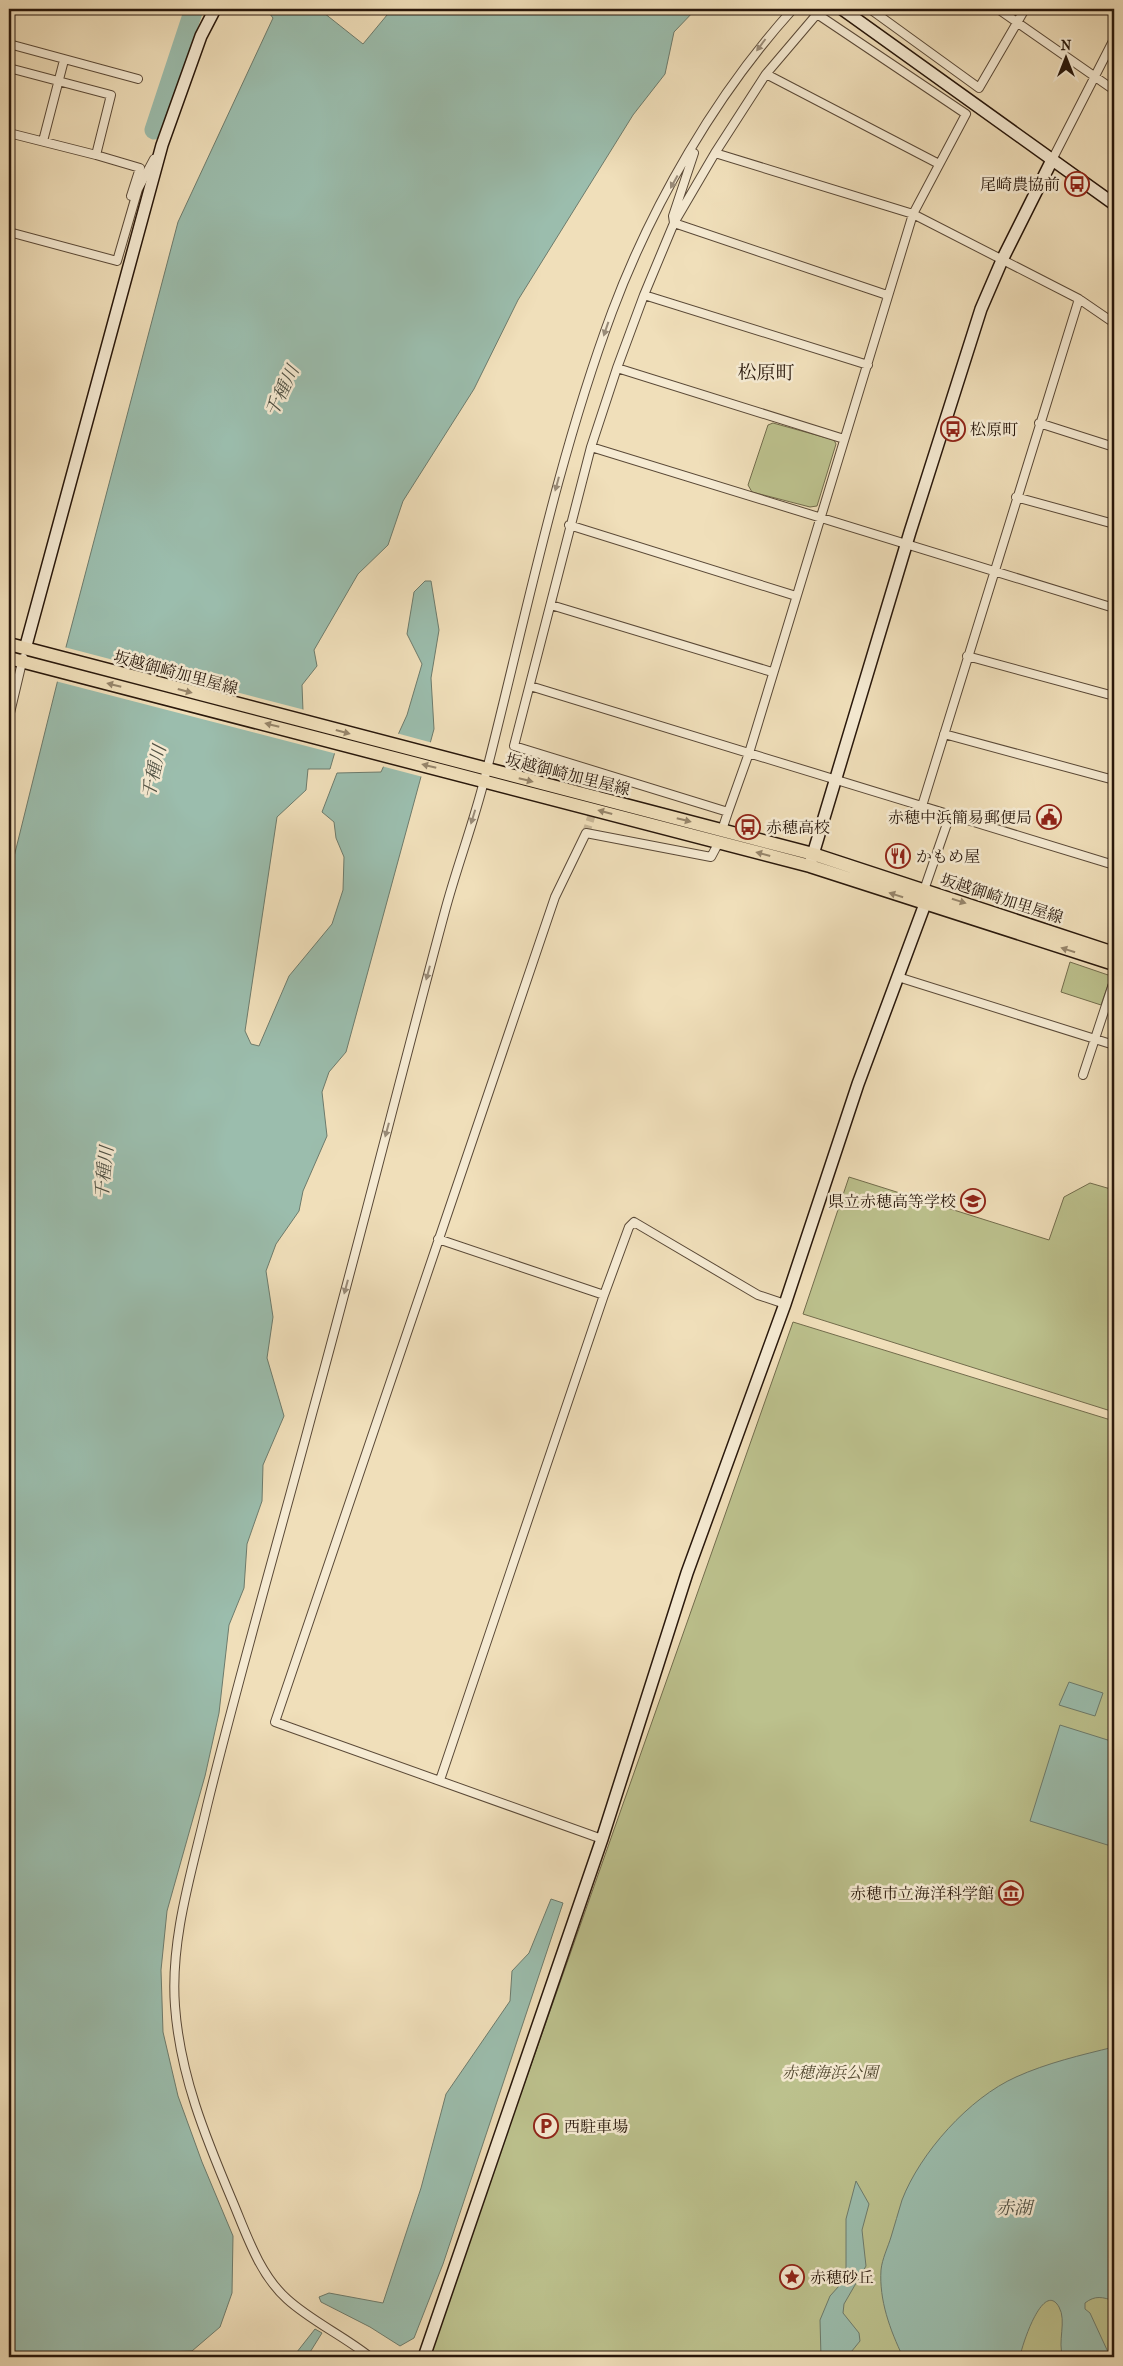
<svg xmlns="http://www.w3.org/2000/svg" width="1123" height="2366" viewBox="0 0 1123 2366" font-family="'IM FELL French Canon','Noto Serif JP',serif">
  <style>
    .green { fill: #bcc18d; stroke: #726c4c }
    .water { fill: #9bbdad; stroke: #6d7b6c }
    .pier { fill: #f0dfba }
    .lines { fill: none; stroke-linecap: round; stroke-linejoin: round }
    .river { stroke: #9bbdad; stroke-width: 19 }
    .street-tunnel { stroke: #c8b797; stroke-width: 8; stroke-dasharray: 8 4; stroke-linecap: butt }
    .street-casing { stroke: #5a4937; stroke-width: 10 }
    .secondary-casing { stroke: #28170b; stroke-width: 14 }
    .primary-casing { stroke: #28170b; stroke-width: 15 }
    .street { stroke: #f5ead2; stroke-width: 8 }
    .secondary { stroke: #f5ead2; stroke-width: 11 }
    .primary { stroke: #f0dfba; stroke-width: 12 }
    .oneway { fill: #998b78 }
    .oneway2 { fill: #96856b }
    .labels { text-anchor: middle; stroke-width: 5; stroke-linejoin: round; paint-order: stroke }
    .poi-label { font-size: 16px; fill: #28170b; stroke: #f5ead2; text-anchor: start }
    .street-label { font-size: 16px; fill: #28170b; stroke: #f5ead2 }
    .park-label { font-size: 16px; font-style: italic; fill: #544a32; stroke: #f5ead2 }
    .water-label { font-size: 18px; font-style: italic; fill: #505144; stroke: #f5ead2 }
    .quarter-label { font-size: 19px; fill: #28170b; stroke: #f5ead2 }
  </style>
  <rect width="100%" height="100%" fill="#f0dfba"/>
  <filter id="stains"><feTurbulence type="fractalNoise" baseFrequency=".004" numOctaves="4"/><feColorMatrix values="0 0 0 0 .2 0 0 0 0 .09 0 0 0 0 .02 0 0 0 .5 -.17"/></filter>
  <radialGradient id="worn" r=".72"><stop offset=".6" stop-color="#630" stop-opacity="0"/><stop offset="1" stop-color="#630" stop-opacity=".3"/></radialGradient>
  <path class="green" d="M773,423l61,17 2,4 -19,62 -7,1 -58,-15 -4,-7 20,-60z
    M1070,962l41,14 -10,29 -40,-13z
    M849,1177l200,63 15,-43 26,-14 24,7v222l-311,-98z
    M793,1322l321,99v936h-686z"/>
  <path class="water" d="M266,9h53l44,35 29,-35h304l-22,23 -9,42 -32,41 -115,185 -44,89 -71,112 -15,44 -30,29 -44,76 3,16 -15,19 1,26 34,34 -7,24h-22l-2,21 -29,27 -32,214 6,13 8,2 30,-70 43,-52 11,-34 1,-33 -8,-19 -2,-16 -12,-10 15,-39 44,-1 26,-57 15,-51 -15,-30 7,-42 11,-11h6l8,49 -8,48 3,51 -88,323 -17,20 -7,20 5,44 -24,55 -4,20 -23,33 -10,27 7,46 -6,41 17,58 -21,49 -1,36 -15,43 -3,44 -15,37 -10,88 -14,63 -38,135 -6,59 2,62 15,64 24,66 31,74 -1,57 -12,34 -28,24 -78,3v3h-105v-1480l57,-230 112,-425 95,-204z
    M1069,1682l34,11 -8,23 -36,-11z
    M1060,1725l54,17v105l-84,-26z
    M551,1899l12,4 -120,361 -29,74 -14,8 -30,-19 -49,-25 -2,-5 10,-4 54,10 38,-115 25,-94 64,-93 2,-30 17,-18z
    M1114,2047v254c-11,-4 -19,-6 -29,2v6l5,4 18,39 6,-7v12h-51c-6,-15 4,-36 -4,-50 -16,-28 -38,41 -39,50h-117c-13,-27 -24,-57 -22,-87 1,-11 7,-23 10,-33 4,-12 7,-25 11,-37 18,-47 67,-102 114,-123 31,-14 65,-22 98,-30z
    M856,2181l13,23 -7,26 4,36 -22,38 -1,9 16,20 1,8 -13,16h-26l-1,-37 10,-24 9,-10 7,-18v-49z
    M315,2329l7,4 -15,24h-14z"/>
  <path class="pier" d="M64,647l241,63 34,33 -2,11 -282,-73z
    M396,733l37,10 -10,34 -42,-11z"/>
  <g class="lines">
    <path class="river" d="M154,130l40,-121"/>
    <path class="street-tunnel" d="M586,833l16,-50"/>
    <defs>
      <path id="street" d="M870,9l109,79 46,-79
        M998,9l116,81
        M817,14l149,100 -53,100 -164,539 -21,59 -214,-66 77,-299 26,-79 27,-73 30,-72 41,-70 51,-79z
        M9,44l129,35
        M9,68l102,27 -15,60 -87,-22
        M766,74l173,90
        M43,141l20,-77
        M715,153l198,61 166,85 35,24
        M96,155l44,13 -9,28
        M1052,160l62,-121
        M674,223l213,72
        M674,223l-1,-7 21,-63
        M9,232l108,29 21,-72 16,-30
        M644,295l224,70
        M617,368l227,71
        M1039,423l75,24
        M591,447l523,161
        M1016,497l98,27
        M569,525l227,71
        M551,605l221,67
        M967,656l147,40
        M530,686l584,179
        M9,717l14,-59
        M944,734l170,46
        M922,806l157,-507
        M722,830l6,-18
        M924,890l26,-75
        M898,977l216,68
        M1083,1075l31,-94
        M438,1239l166,56
        M440,1780l164,-485 25,-68 5,-5 124,73 27,9
        M602,1839l-327,-117 280,-825 31,-64 125,24 8,-15
        M370,2357c-26,-21 -59,-36 -83,-58 -28,-25 -41,-66 -55,-99 -27,-64 -52,-125 -57,-194 -5,-67 17,-135 32,-200 32,-131 70,-261 105,-392 46,-167 88,-336 133,-503 12,-45 29,-89 40,-134 40,-156 71,-314 127,-465 40,-107 104,-218 181,-303"/>
      <path id="secondary" d="M842,9l272,195
        M25,649l137,-504 39,-109 14,-27
        M811,861l99,-329 71,-223 22,-51 49,-98
        M424,2357l178,-518 85,-266 98,-269 73,-220 67,-180 -1,-8"/>
      <path id="primary" d="M9,644l804,210 301,99
        M9,658l801,208 304,98"/>
    </defs>
    <use href="#street" class="street-casing"/>
    <use href="#secondary" class="secondary-casing"/>
    <use href="#primary" class="primary-casing"/>
    <use href="#street" class="street"/>
    <use href="#secondary" class="secondary"/>
    <use href="#primary" class="primary"/>
  </g>
  <defs><path id="oneway-solid" d="M-6-.8H1V-3.2L6.5 0L1 3.2V.8H-6Z" transform="scale(1.25)"/></defs>
  <g class="oneway">
    <use href="#oneway-solid" transform="translate(761 45) rotate(127)"/>
    <use href="#oneway-solid" transform="translate(674 182) rotate(119)"/>
    <use href="#oneway-solid" transform="translate(606 329) rotate(109)"/>
    <use href="#oneway-solid" transform="translate(557 484) rotate(105)"/>
    <use href="#oneway-solid" transform="translate(473 817) rotate(107)"/>
    <use href="#oneway-solid" transform="translate(428 973) rotate(105)"/>
    <use href="#oneway-solid" transform="translate(387 1130) rotate(105)"/>
    <use href="#oneway-solid" transform="translate(346 1287) rotate(105)"/>
  </g>
  <g class="oneway2">
    <use href="#oneway-solid" transform="translate(114 685) rotate(-166)"/>
    <use href="#oneway-solid" transform="translate(185 691) rotate(15)"/>
    <use href="#oneway-solid" transform="translate(272 725) rotate(-166)"/>
    <use href="#oneway-solid" transform="translate(343 732) rotate(15)"/>
    <use href="#oneway-solid" transform="translate(429 766) rotate(-166)"/>
    <use href="#oneway-solid" transform="translate(526 780) rotate(14)"/>
    <use href="#oneway-solid" transform="translate(605 812) rotate(-165)"/>
    <use href="#oneway-solid" transform="translate(684 820) rotate(14)"/>
    <use href="#oneway-solid" transform="translate(763 854) rotate(-165)"/>
    <use href="#oneway-solid" transform="translate(896 895) rotate(-162)"/>
    <use href="#oneway-solid" transform="translate(959 901) rotate(18)"/>
    <use href="#oneway-solid" transform="translate(1068 950) rotate(-162)"/>
  </g>
  <defs>
    <symbol id="bus-ring" viewBox="-11 -11 22 22"><circle r="9.5" fill="#f5ead2" stroke="#8f2418" stroke-width="1.5"/><path d="M-5-6H5V4H4V6H2V4H-2V6H-4V4H-5ZM-3.5-4V0h7V-4ZM-3.5 1.2v1.5H-2V1.2ZM2 1.2v1.5H3.5V1.2Z" fill="#8f2418"/></symbol>
    <symbol id="civic-ring" viewBox="-11 -11 22 22"><circle r="9.5" fill="#f5ead2" stroke="#8f2418" stroke-width="1.5"/><path d="M-.6-6.5H3V-4.5H.6V-3L4-1V1h2V6H-6V1h2V-1L-.6-3ZM-1.2 2.5V6h2.4V2.5Z" fill="#8f2418"/></symbol>
    <symbol id="restaurant-ring" viewBox="-11 -11 22 22"><circle r="9.5" fill="#f5ead2" stroke="#8f2418" stroke-width="1.5"/><path d="M-5-6h1v4h1v-4h1v4h1v-4h1v5L-1.5 .5V6h-2V.5L-5-1ZM5-6V6H3V1.5H1.5Q1.5-4 5-6Z" fill="#8f2418"/></symbol>
    <symbol id="school-ring" viewBox="-11 -11 22 22"><circle r="9.5" fill="#f5ead2" stroke="#8f2418" stroke-width="1.5"/><path d="M0-5L7-2L0 1L-7-2ZM-4 1L0 2.5L4 1V4Q0 6-4 4Z" fill="#8f2418"/></symbol>
    <symbol id="museum-ring" viewBox="-11 -11 22 22"><circle r="9.5" fill="#f5ead2" stroke="#8f2418" stroke-width="1.5"/><path d="M0-6L6-3V-2H-6V-3ZM-5-1h2V3h-2ZM-1-1h2V3h-2ZM3-1h2V3H3ZM-6 4H6V6H-6Z" fill="#8f2418"/></symbol>
    <symbol id="parking-ring" viewBox="-11 -11 22 22"><circle r="9.5" fill="#f5ead2" stroke="#8f2418" stroke-width="1.5"/><path d="M-3.5-5.5H1a3.5 3.5 0 0 1 0 7H-1V5.5H-3.5ZM-1-3.4V-.6H.8a1.4 1.4 0 0 0 0-2.8Z" fill="#8f2418"/></symbol>
    <symbol id="sight-ring" viewBox="-11 -11 22 22"><circle r="9.5" fill="#f5ead2" stroke="#8f2418" stroke-width="1.5"/><path d="M0-6L1.8-2.2L6-1.7L2.9 1.2L3.7 5.4L0 3.3L-3.7 5.4L-2.9 1.2L-6-1.7L-1.8-2.2Z" fill="#8f2418"/></symbol>
  </defs>
  <g fill-rule="evenodd">
    <use href="#bus-ring" x="1063" y="170" width="28" height="28"/>
    <use href="#bus-ring" x="939" y="415" width="28" height="28"/>
    <use href="#civic-ring" x="1035" y="803" width="28" height="28"/>
    <use href="#bus-ring" x="734" y="813" width="28" height="28"/>
    <use href="#restaurant-ring" x="884" y="842" width="28" height="28"/>
    <use href="#school-ring" x="959" y="1187" width="28" height="28"/>
    <use href="#museum-ring" x="997" y="1879" width="28" height="28"/>
    <use href="#parking-ring" x="532" y="2112" width="28" height="28"/>
    <use href="#sight-ring" x="778" y="2263" width="28" height="28"/>
  </g>
  <g class="labels">
    <g class="poi-label">
      <text x="1060" y="190" text-anchor="end">尾崎農協前</text>
      <text x="970" y="435">松原町</text>
      <text x="1032" y="823" text-anchor="end">赤穂中浜簡易郵便局</text>
      <text x="766" y="833">赤穂高校</text>
      <text x="916" y="862">かもめ屋</text>
      <text x="956" y="1207" text-anchor="end">県立赤穂高等学校</text>
      <text x="994" y="1899" text-anchor="end">赤穂市立海洋科学館</text>
      <text x="564" y="2132">西駐車場</text>
      <text x="810" y="2283">赤穂砂丘</text>
    </g>
    <g class="street-label">
      <text transform="translate(176 672) rotate(15)" y="6">坂越御崎加里屋線</text>
      <text transform="translate(568 774) rotate(14)" y="6">坂越御崎加里屋線</text>
      <text transform="translate(1002 898) rotate(18)" y="6">坂越御崎加里屋線</text>
    </g>
    <g class="park-label">
      <text x="830" y="2078">赤穂海浜公園</text>
    </g>
    <g class="water-label">
      <text transform="translate(282 391) rotate(-64)" y="6">千種川</text>
      <text transform="translate(154 772) rotate(-77)" y="6">千種川</text>
      <text transform="translate(104 1173) rotate(-84)" y="6">千種川</text>
      <text x="1014" y="2214">赤湖</text>
    </g>
    <g class="quarter-label">
      <text x="766" y="379">松原町</text>
    </g>
  </g>
  <rect width="1123" height="2366" fill="none" stroke="#f0dfba" stroke-width="30"/>
  <rect x="10" y="10" width="1103" height="2346" fill="none" stroke="#28170b" stroke-width="2.5"/>
  <rect x="15" y="15" width="1093" height="2336" fill="none" stroke="#28170b"/>
  <g transform="translate(1066 58)" stroke="#f5ead2" stroke-width="4" paint-order="stroke">
  <path d="M0-4L9 19L0 12L-9 19Z" fill="#28170b"/>
  <text y="-8" font-size="14" font-weight="bold" text-anchor="middle" fill="#28170b">N</text>
  </g>
  <rect width="100%" height="100%" filter="url(#stains)"/>
  <rect width="100%" height="100%" fill="url(#worn)"/>
</svg>
